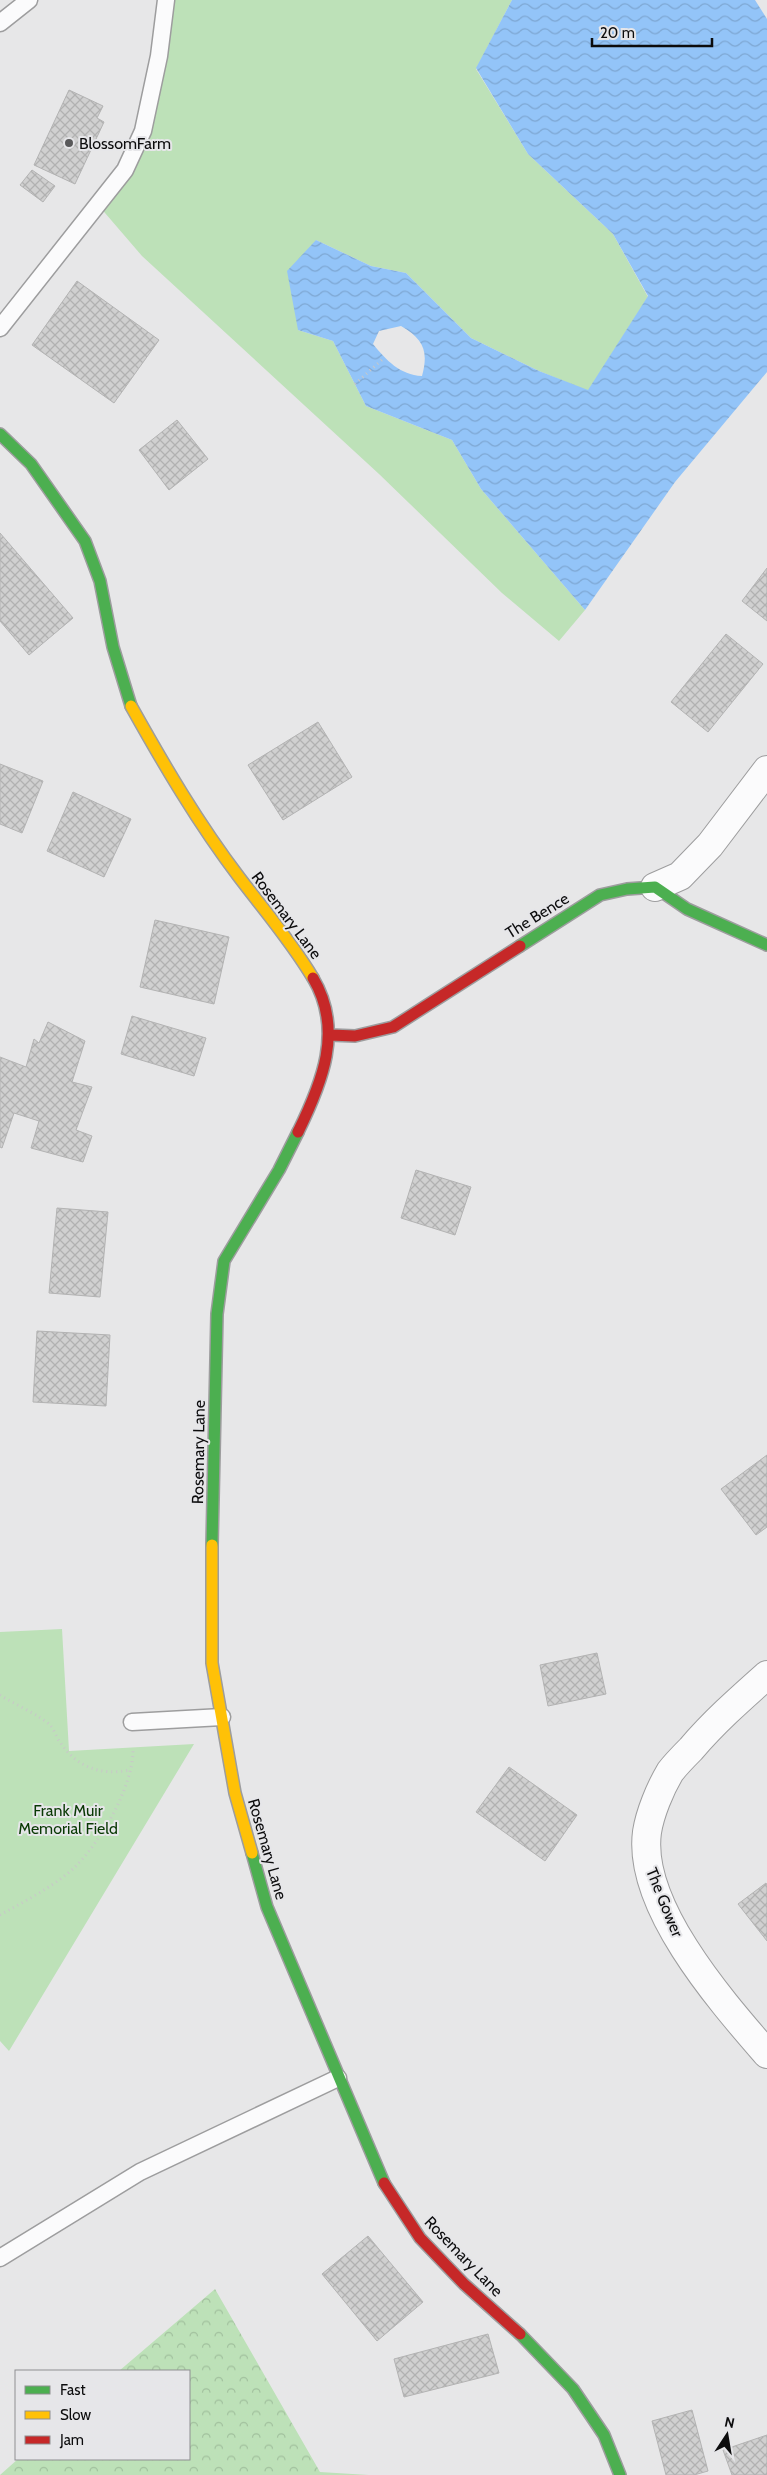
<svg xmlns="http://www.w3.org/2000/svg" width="767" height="2475" viewBox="0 0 767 2475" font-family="Cabin,sans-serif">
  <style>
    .forest { fill: url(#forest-crowns) }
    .green { fill: #bde1b8 }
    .water { fill: url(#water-waves); fill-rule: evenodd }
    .building { fill: url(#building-cross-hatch); stroke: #b3b3b3 }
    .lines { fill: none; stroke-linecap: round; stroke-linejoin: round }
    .lane-casing { stroke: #9d9d9e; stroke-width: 19 }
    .street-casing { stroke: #9d9d9e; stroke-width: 30 }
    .fast-casing { stroke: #9d9d9e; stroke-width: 14 }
    .slow-casing { stroke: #9d9d9e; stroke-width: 14 }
    .jam-casing { stroke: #9d9d9e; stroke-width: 14 }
    .path { stroke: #c8c8c8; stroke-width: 3; stroke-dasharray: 1 4; stroke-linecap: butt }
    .lane { stroke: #fbfbfc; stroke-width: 16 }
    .street { stroke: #fbfbfc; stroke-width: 28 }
    .fast { stroke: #4caf50; stroke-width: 11 }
    .slow { stroke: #ffc107; stroke-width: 11 }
    .jam { stroke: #c62828; stroke-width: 11 }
    .poi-dot { fill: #59595a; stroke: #e6e6e9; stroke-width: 2 }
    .labels { text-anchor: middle; stroke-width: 4; stroke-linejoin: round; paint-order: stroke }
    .poi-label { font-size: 16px; fill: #0c0c0d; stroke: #e6e6e9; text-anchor: start }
    .street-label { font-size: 16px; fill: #0c0c0d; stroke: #e6e6e9 }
    .park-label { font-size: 16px; fill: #093904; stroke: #e6e6e9 }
  </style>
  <defs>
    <pattern id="forest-crowns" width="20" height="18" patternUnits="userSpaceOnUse" patternTransform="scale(1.25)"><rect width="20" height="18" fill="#bde1b8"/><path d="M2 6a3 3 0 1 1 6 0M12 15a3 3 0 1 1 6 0" fill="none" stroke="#a1c09d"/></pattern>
    <pattern id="water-waves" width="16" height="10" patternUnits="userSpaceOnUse" patternTransform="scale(1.25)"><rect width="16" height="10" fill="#93c4f8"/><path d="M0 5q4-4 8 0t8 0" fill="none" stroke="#7ea7d3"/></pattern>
    <pattern id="building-cross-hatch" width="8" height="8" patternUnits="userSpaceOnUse" patternTransform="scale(1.25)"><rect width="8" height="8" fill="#d0d0d0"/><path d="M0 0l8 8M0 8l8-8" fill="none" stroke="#b1b1b1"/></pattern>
  </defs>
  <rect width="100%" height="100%" fill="#e7e7e8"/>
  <path class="forest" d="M215,2289l105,183 49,3h-369l18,-16h171v-88h-70z"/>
  <path class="green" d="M166,0h346l-36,69 52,85 85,80 35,63 -60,94 -49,-20 -68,-33 -65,-65 -35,-7 -55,-26 -18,90 35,11 33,65 86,34 29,49 104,121 -26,31 -57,-48 -123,-119 -237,-218 -43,-50 44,-75z
    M62,1629l7,122 125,-7 -185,307 -9,-10v-409z"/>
  <path class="water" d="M512,0h243l12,19v353l-92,110 -90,128 -104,-121 -29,-49 -86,-34 -33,-65 -35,-11 -11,-59 29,-31 55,26 35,7 65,65 68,33 49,19 60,-94 -35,-62 -85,-80 -52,-86zM401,326c22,13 28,24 21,50 -22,-1 -36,-16 -49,-32l6,-13z"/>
  <path class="building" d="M69,90l34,16 -6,12 7,4 -29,62 -41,-19z
    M32,170l23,16 -12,16 -23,-17z
    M77,281l82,59 -45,63 -82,-58z
    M177,420l31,39 -39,31 -30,-40z
    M0,533l73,85 -44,37 -29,-34z
    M767,568v53l-25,-20z
    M726,634l37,30 -55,68 -37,-30z
    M318,722l34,55 -69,43 -35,-55z
    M0,764l43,17 -21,52 -22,-9z
    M73,792l58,27 -27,58 -57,-26z
    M155,920l74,17 -15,67 -74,-17z
    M132,1016l74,22 -12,38 -73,-22z
    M48,1022l37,19 -13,41 20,5 -16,43 16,6 -9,26 -52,-14 8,-27 -25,-8 -12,35 -2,-1v-90l26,10 8,-28 5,4z
    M416,1170l55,17 -16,48 -54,-17z
    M57,1208l51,4 -8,85 -51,-4z
    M37,1331l73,4 -4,71 -73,-4z
    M767,1455v72l-11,8 -35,-46z
    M597,1653l9,41 -58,12 -8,-41z
    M509,1767l68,48 -32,46 -69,-49z
    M766,1883l1,2v56l-29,-37z
    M368,2236l55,66 -46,39 -55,-67z
    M488,2334l11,39 -95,24 -10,-38z
    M692,2410l16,61 -14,4h-28l-14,-54z
    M767,2435v40h-35l-9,-25z"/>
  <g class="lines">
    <defs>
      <path id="lane" d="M0,23l29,-23
        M0,328l125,-158 18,-39 16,-75 7,-56
        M132,1722l90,-5
        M0,2258l140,-86 198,-94"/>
      <path id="street" d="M655,887l25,-11 30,-31 57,-75
        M767,1675c-27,24 -53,47 -76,74 -7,7 -15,15 -21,23 -10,17 -20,41 -23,60 -10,74 75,170 120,222"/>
      <path id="fast" d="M0,434l31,30 54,77 15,40 13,66 18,59
        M520,946l80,-51 27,-6 28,-2 32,22 80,36
        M212,1545l5,-231 7,-53 55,-91 19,-38
        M252,1853l15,54 117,276
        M520,2334l53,55 31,46 16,40"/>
      <path id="slow" d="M131,706c33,59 67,117 108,171 25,33 52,64 74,101
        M212,1545v118l23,130 17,60"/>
      <path id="jam" d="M330,1035l25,1 38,-9 127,-81
        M298,1132c24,-49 46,-102 15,-154
        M384,2183l36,55 44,46 56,50"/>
    </defs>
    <use href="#lane" class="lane-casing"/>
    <use href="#street" class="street-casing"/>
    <use href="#fast" class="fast-casing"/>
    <use href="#slow" class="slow-casing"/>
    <use href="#jam" class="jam-casing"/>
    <path class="path" d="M355,384l29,-26
      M0,1695c12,8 41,21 50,30 4,4 6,12 10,17 16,25 41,34 70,28
      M0,1915c25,-14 53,-28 74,-47 26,-25 59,-81 59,-118"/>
    <use href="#lane" class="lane"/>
    <use href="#street" class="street"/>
    <use href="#fast" class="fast"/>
    <use href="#slow" class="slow"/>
    <use href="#jam" class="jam"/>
  </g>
  <circle class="poi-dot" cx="69" cy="143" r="5"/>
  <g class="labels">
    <g class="poi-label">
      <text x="79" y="149">BlossomFarm</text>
    </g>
    <g class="street-label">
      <text transform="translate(287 915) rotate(53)" y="6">Rosemary Lane</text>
      <text transform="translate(537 915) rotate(-32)" y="6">The Bence</text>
      <text transform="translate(198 1452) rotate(-89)" y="6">Rosemary Lane</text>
      <text transform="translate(268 1849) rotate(74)" y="6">Rosemary Lane</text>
      <text transform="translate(665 1902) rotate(68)" y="6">The Gower</text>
      <text transform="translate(464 2256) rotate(46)" y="6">Rosemary Lane</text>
    </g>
    <g class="park-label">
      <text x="68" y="1816">Frank Muir<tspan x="68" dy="18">Memorial Field</tspan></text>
    </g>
  </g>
  <rect x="15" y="2370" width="175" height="90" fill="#e6e6e9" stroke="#8f8f91"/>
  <rect x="25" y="2386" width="25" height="8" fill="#4caf50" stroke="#8f8f91"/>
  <text x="60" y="2395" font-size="15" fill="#0c0c0d">Fast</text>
  <rect x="25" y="2411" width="25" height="8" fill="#ffc107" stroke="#8f8f91"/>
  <text x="60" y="2420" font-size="15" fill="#0c0c0d">Slow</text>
  <rect x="25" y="2436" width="25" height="8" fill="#c62828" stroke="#8f8f91"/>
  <text x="60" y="2445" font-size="15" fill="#0c0c0d">Jam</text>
  <g transform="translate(727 2435) rotate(12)" stroke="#e6e6e9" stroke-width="4" paint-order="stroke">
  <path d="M0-4L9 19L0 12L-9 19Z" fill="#0c0c0d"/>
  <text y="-8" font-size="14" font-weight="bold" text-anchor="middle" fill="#0c0c0d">N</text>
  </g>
  <path d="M592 38v8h120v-8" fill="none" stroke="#0c0c0d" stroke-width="2.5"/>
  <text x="600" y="38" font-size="15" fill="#0c0c0d" stroke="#e6e6e9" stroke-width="4" paint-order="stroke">20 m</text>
</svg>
